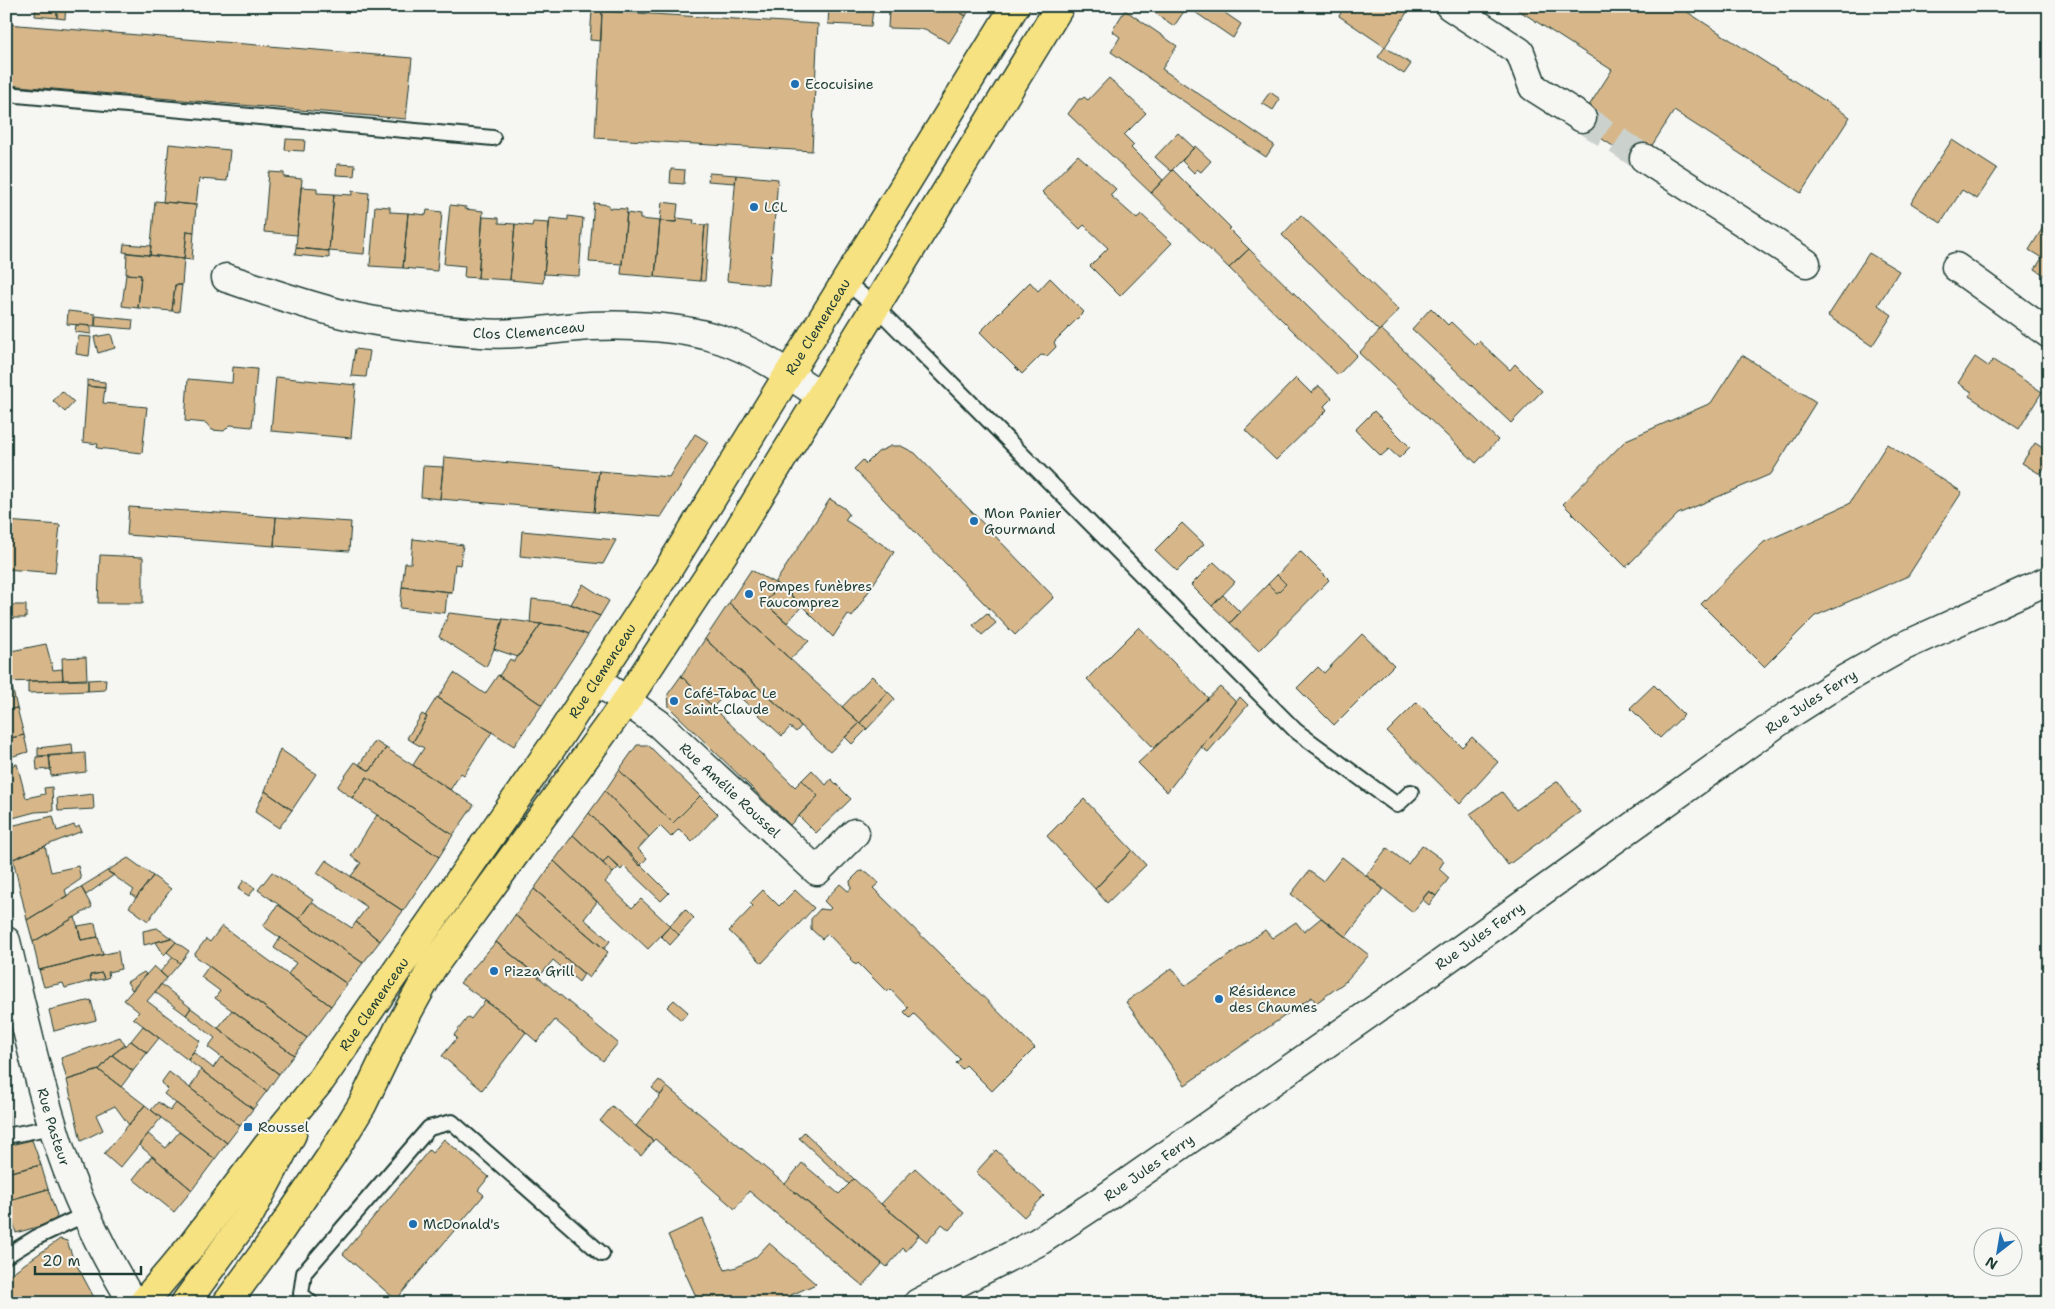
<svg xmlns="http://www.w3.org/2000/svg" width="2055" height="1309" viewBox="0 0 2055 1309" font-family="'Shantell Sans',sans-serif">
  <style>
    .building { fill: #d7b78a; stroke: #1f3d34 }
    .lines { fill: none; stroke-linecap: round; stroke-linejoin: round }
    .street-tunnel { stroke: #cbd1cc; stroke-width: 28; stroke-dasharray: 28 14; stroke-linecap: butt }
    .lane-casing { stroke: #1f3d34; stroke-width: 18 }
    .street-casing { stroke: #1f3d34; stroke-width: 31 }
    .secondary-casing { stroke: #1f3d34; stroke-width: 31 }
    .primary-casing { stroke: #1f3d34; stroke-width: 31 }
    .lane { stroke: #f6f6f2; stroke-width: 14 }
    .street { stroke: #f6f6f2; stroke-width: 28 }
    .secondary { stroke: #f6f6f2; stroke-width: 28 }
    .primary { stroke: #f7e281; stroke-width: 28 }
    .poi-dot { fill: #1f6fb2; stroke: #f6f6f2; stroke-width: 2 }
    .labels { text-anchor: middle; stroke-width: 4; stroke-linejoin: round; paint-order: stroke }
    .poi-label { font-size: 14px; fill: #1f3d34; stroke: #f6f6f2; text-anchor: start }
    .street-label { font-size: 14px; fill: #1f3d34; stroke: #f6f6f2 }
  </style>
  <rect width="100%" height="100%" fill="#f6f6f2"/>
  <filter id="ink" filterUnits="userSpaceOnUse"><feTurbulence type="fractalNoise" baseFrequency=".02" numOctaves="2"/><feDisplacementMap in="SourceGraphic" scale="10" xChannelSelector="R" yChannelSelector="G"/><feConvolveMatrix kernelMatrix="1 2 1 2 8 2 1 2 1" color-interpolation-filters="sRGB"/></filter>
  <g filter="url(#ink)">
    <path class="building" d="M36,6h21v12l-22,-2z
      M57,6h9l-1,13 -8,-1z
      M829,6h121l16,10 -17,27 -24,-14 -37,-1 1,-18 -16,-1 -2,17 -43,-2z
      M950,6h21l-5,10z
      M1145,6h41l1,1 -13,19z
      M1186,6h29l26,18 -8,14z
      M1345,6h66l-26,41 -46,-31z
      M1512,6h166l172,111 -49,76 -127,-82 -34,53 -62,-41 34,-53z
      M592,10l10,1 -1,30 -11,-1z
      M1125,10l52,36 -15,23 112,76 -8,12 -155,-105 9,-15 -8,-6z
      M602,11l216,13 -6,127 -217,-13z
      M7,24l405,34 -6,61 -400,-34z
      M1385,47l26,17 -7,10 -26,-17z
      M1109,78l37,35 -22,22 10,10 -3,3 32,32 -12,13 -83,-79 11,-15h3l2,-2 4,3z
      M1270,92l10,7 -7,11 -11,-7z
      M1178,133l16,15 -23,23 -16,-14z
      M286,139l19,1 -1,11 -19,-1z
      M1952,140l45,29 -20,30 -15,-9 -21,33 -30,-20z
      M169,144l61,6 -3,31 -28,-2 -3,26 -33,-3z
      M1195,146l16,15 -10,11 -4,-3 -3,4 -12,-12z
      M1078,155l38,34 -6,6 27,24 4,-5 31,29 -52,53 -30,-30 18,-18 -24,-23 -4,4 -38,-37z
      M337,164l18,1 -1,11 -18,-1z
      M671,169l14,1 -1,14 -14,-1z
      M1173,170l58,58 -2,1 20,20 -20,19 -78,-75z
      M269,172l15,1v4l18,2 -5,56 -33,-3z
      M709,173l27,2 -1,8 -27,-2z
      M736,175l42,4 -9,106 -42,-4z
      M301,187l16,1v5l17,1 -5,57 -33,-3z
      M352,191l17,2 -5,61 -35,-3 5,-57 18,1z
      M155,201l41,4 -2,27 -7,-1 -3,28 -34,-4z
      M662,202l16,2 -2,18 -16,-1z
      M594,203l15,2v3l18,1 -5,55 -33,-2z
      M450,205l16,2 -1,2 18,2 -5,67 -14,-1 1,-11 -21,-2z
      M375,206l15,1v5l18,1 -5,55 -33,-2z
      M427,210l15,2 -5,59 -34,-3 5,-55 18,2z
      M627,213l13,2v4l20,2 -5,56 -34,-3z
      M1301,215l98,95 -20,21 -97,-96z
      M568,216l15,2 -4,58 -35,-2 6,-56 18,2z
      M483,217l16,1v5l16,1 -5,56 -32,-2z
      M677,218l17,2 -1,4 12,1 -5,56 -45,-4 5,-56 16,1z
      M2047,221l2,2v55l-14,-9 7,-11 -13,-8z
      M533,222l16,1 -6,60 -33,-3 5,-56 17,2z
      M705,225h4l-4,56h-5z
      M187,231l7,1 -2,28 -8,-1z
      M124,244l27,2 -1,9 -27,-3z
      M296,248l33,3v7l-34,-3z
      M1249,249l108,106 -19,20 -109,-107z
      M127,253l57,6 -2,26h-7l-3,26 -34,-3 3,-33 -15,-1z
      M1869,253l30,18 -21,34 14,10 -20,31 -44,-30z
      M126,274l15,1 -3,33 -16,-2z
      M1050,278l34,34 -30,30 2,5 -9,9 -6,-1 -19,19 -42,-42 50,-50 8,9z
      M175,285h7l-3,27 -7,-1z
      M1431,308l17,17 3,-3 24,23 4,-4 31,29 5,-6 27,27 -31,32 -99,-94z
      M68,311l27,3v12l-28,-2z
      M96,316l37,4 -1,9 -37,-3z
      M76,325l15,1v8l-16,-2z
      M1381,329l117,111 -22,23 -117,-110z
      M111,334l4,14 -17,5 -4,-16z
      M78,336l13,1 -2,19 -13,-2z
      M355,349l15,2 -4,26 -15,-1z
      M1742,355l74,47 -45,72 -93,40 -52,53 -63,-63 63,-64 85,-37z
      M1975,357l13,9 5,-6 49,32 -23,37 -50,-33 3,-4 -14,-9z
      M233,367l24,2 -5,58 -22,-2 -6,6 -12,-1 -6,-7 -21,-2 3,-42 44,4z
      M276,377l80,8 -5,53 -80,-7z
      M1296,378l15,15 8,-7 13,12 -8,8 3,4 -51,50 -31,-30z
      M87,380l18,2v6l-18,-2z
      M87,386l18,2 -2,15 44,4 -5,46 -45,-5 1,-4 -15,-2z
      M62,391l12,11 -9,10 -12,-11z
      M1374,411l36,36 -11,11 -10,-9 -8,7 -26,-26z
      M695,434l13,8 -47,75 -67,-5 5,-41 70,6z
      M2035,443l14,9v9l-9,13 -18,-11z
      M1887,444l75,48 -54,84 -93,40 -51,51 -63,-63 63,-62 85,-38z
      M891,446h10l14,7 139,144 -39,38 -161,-166 9,-9 3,4 12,-12z
      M444,457l155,14 -5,41 -154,-13z
      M423,466l20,1 -3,32 -19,-2z
      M830,499l14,9 5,6 -4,6 49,32 -42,65 -4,-3 -15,23 -48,-48 -10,-6z
      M129,507l147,10 -2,29 -147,-11z
      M276,517l75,5 -2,29 -75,-5z
      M6,521l54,4 -5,48 -49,-4z
      M1182,523l22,21 -27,27 -22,-21z
      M522,531l94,9 -13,24 -83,-8z
      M413,539l50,6 -3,20 -5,-1 -3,28 -50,-5 3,-24h6z
      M1300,551l29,29 -70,71 -29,-28 38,-39 9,9 9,-9 -9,-9z
      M100,555l43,2v46h-45z
      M1214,562l21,20 -23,24 -21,-21z
      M751,570l29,16 -16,17 45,38 -19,18 -61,-56z
      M1277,575l9,9 -9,9 -9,-9z
      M583,584l26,17 -9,15 -29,-12z
      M780,586l22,20 -15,17 -23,-20z
      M402,587l50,5 -1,2 -4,-1 -2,20 -45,-5z
      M1223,595l17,17 -10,11 -18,-17z
      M532,599l35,4 33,13 -12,19 -25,-9 -33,-3z
      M729,603l131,120 -30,29 -125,-113z
      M11,605h15v13h-15z
      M449,613l54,6 -9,30 -8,18 -47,-30z
      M987,613l9,10 -14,12 -9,-10z
      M503,619l38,5 -23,33 -24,-8z
      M541,624l22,2 25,9 -46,70 -43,-29 11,-17 4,3z
      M1139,627l69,71 -54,50 -67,-69z
      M1362,634l32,31 -60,60 -37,-37 21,-21 6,6z
      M705,639l96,87 -5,6 -6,-5 -8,9 -51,-47 -18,18 -32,-31z
      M6,642h2l3,9 35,-7 7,26 9,-1 1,11 -57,2z
      M86,657l1,22 -24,1 -1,-22z
      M454,673l31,21 13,-19 44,30 -28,41 -76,-48z
      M681,676l114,111 7,-7 16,16 -28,29 -121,-118 -1,-13z
      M872,676l16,16 -28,31 -18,-16z
      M106,679l-1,11 -17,1v-11z
      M88,680v11l-60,2v-12z
      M6,682h5l6,26 -11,2z
      M1654,685l30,30 -24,23 -30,-30z
      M1220,687l16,15 -69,90 -29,-29z
      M888,692l7,7 -28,30 -7,-6z
      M437,697l55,35 -28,43 -3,-2 -11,17 -37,-25 11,-17 -11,-6 14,-25 -2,-1z
      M1240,697l8,8 -40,47 -7,-5z
      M1417,702l45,45 10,-10 26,25 -38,42 -73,-72z
      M17,708l7,27 -18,4v-29z
      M422,714l5,3 -14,25 -6,-4z
      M860,723l7,6 -15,15 -7,-7z
      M24,735l4,17 -22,6v-19z
      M375,741l11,7 -16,23 -11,-6z
      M72,744l1,10 -35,2v-8z
      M637,745h11l52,51 -27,27 -54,-53z
      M386,748l88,57 -21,30 -86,-58 -15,21 -15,-11 18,-25 15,9z
      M280,749l36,25 -24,36 -27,-19z
      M85,753l1,19 -35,4 -2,-20z
      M49,756l2,13 -14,1 -1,-13z
      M17,764l9,34 19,-4 -1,-6 8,-1 1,24 -18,1 -26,7 -3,-10v-42z
      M619,770l54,53 27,-27 18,18 -26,28 -13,-13 -8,8 -11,-11 -11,11 -44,-46z
      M812,770l14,15 5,-6 20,20 -35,34 -17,-17 19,-20 -16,-16z
      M367,777l86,58 -14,22 -87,-59z
      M1558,781l22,31 -72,53 -38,-51 32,-22 14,18z
      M265,791l27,19 -13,18 -24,-16z
      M605,791l44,46 -11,12 9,9 -7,8 -51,-53z
      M93,794l1,15 -36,2 -1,-13z
      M1084,799l48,51 -37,39 -48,-53z
      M589,813l80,80 -8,8 -37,-35 -3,4 -13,-13 -5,6 -30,-28z
      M377,815l62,42 -36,54 -52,-35 10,-13 -10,-7z
      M53,816l4,15 17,-6 2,3 3,-2 3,5 -69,28 -7,-32z
      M573,835l40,38 -8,9 27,26 9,-9 29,27 -22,23 -94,-88z
      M1422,845l22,16 -5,8 10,9 -13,18 -7,-5 -16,21 -47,-37 21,-27 21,16z
      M45,846l6,26 27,-6 3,13 -16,11 2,6 -40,24 -14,-61z
      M1132,850l14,15 -39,38 -12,-14z
      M608,857l11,10 -6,6 -10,-10z
      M1342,857l41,32 -37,48 -55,-43 18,-23 14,10z
      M128,858l25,18 -17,22 -5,-4 3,-4 -27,-19z
      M326,860l77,51 -23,30 -24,-19 11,-15 -50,-34z
      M554,861l43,41 -13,17 26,22 -6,8 -70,-60z
      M107,871l7,4 -28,20 -5,-8z
      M860,871l7,1 12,11 -6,5 162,160 -43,43 -26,-26 -4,4 -6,-6 4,-4 -46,-45 -4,4 -6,-6 4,-4 -18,-19 -3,3 -29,-29 -2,2 -6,-6 1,-1 -23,-24 -6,5 -11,-10v-10l9,-10 9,1 2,-2 -7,-7 16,-17 8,7 3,-2 -1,-8z
      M272,872l41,28 -14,19 -41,-29z
      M153,876l18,13 -23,32 -19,-14z
      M244,880l11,8 -6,8 -11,-7z
      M81,887l11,20 -59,35 -6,-22z
      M534,889l74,63 -19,26 -74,-63z
      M763,890l16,16 16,-16 19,18 -52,55 -33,-32 24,-25 -3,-3z
      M1429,891l7,5 -7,9 -7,-6z
      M311,902l41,26 4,-6 24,19 -17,22 -64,-44z
      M278,905l85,58 -16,21 -84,-58z
      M685,909l9,9 -15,17 -9,-9z
      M515,915l69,59 -5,8 -26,-22 -14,17 -43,-35z
      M75,917l6,23 17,-3 5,18 -64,15 -6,-28z
      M1321,918l48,37 -24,27 -29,21 -4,-6 -127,88 -59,-83 46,-34 13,18 80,-56 7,8 24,-16 8,10z
      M95,923l3,14 -17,3 -3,-14z
      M222,926l109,80 -24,32 -113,-83 12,-16 4,3z
      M670,926l9,9 -9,10 -9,-9z
      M157,928l14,10 -27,7 -1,-14z
      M171,938l5,4 -12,13 -8,-13z
      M280,938l67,46 -16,22 -43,-32 8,-11 -22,-15z
      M176,942l13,9 -9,12 -13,-11z
      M496,942l122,101 -15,18 -48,-41 -18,22 -31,-27 -46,-32z
      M118,951l3,18 -13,3 1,5 -5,2 -2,-6 -12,2 1,6 -26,7 -2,-5 -19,4 -5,-17z
      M173,957l7,6 -13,15 -7,-6z
      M154,966l13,12 -20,23 53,40 -12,19 -55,-42 6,-6 -15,-12z
      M209,966l98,72 -13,17 -79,-57 5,-7 -19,-14z
      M144,972l2,2 -14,16 -5,-8z
      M102,973l2,6 -13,2 -1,-6z
      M161,984l30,24 -5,7 -31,-23z
      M91,1000l5,20 -42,11 -5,-21z
      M674,1000l14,12 -7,8 -14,-13z
      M485,1001l21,14 20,17 -44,58 -40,-34 15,-18 -3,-3 14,-18 3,2z
      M191,1008l88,66 -12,17 -59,-44 7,-9 -29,-23z
      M232,1010l62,45 -15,19 -61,-46z
      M143,1026l16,12 -12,15 -16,-12z
      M120,1037l5,8 -13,10 -13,15 -32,10 -6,-22z
      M131,1041l16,12 -14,18 -21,-16z
      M193,1052l20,16 8,-11 46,34 -14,18 -65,-49z
      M112,1055l21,16 -12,16 -22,-17z
      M7,1070l2,57h-3v-57z
      M99,1070l46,35 -16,20 -14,-19 -19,9 7,15 -22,11 -14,-61z
      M201,1070l52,39 -13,17 -50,-38z
      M169,1072l71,54 -13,17 -63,-49 4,-5 -7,-6z
      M659,1080l8,7 -7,8 -8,-7z
      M667,1087l215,177 -19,22 -114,-95 -14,18 -80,-70 -2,2 -17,-15z
      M158,1102l12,9 6,-8 51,40 -12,16 -64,-49z
      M145,1105l16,13 -41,50 -16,-14z
      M612,1106l41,35 -12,15 -41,-35z
      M179,1132l36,27 -23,31 -53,-45 9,-11 18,14z
      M804,1132l50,47 -5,5 -50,-46z
      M444,1139l45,38 -11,13 6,5 -88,105 -53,-46 86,-104 3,3z
      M32,1140l9,25 -35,8v-27z
      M996,1150l48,46 -20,21 -48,-45z
      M152,1156l40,34 -18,22 -41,-33z
      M802,1163l37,31 15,-15 27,25 38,31 -13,16 -3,-3 -16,19 -102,-83z
      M41,1165l7,24 -42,12v-28z
      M915,1168l49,45 -15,17 -7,-6 -15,18 -46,-38z
      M48,1189l9,27 -3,6 -38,11 -5,-19 -5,1v-14z
      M703,1219l22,51 12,-3 19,-10 13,-14 47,41 -25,11 1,2 -13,6h-80l-31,-68z
      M60,1239l7,2 6,17 24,45h-91v-26z"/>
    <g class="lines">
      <path class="street-tunnel" d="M1582,118l62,40"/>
      <defs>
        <path id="lane" d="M6,94l487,44
          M846,282l30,25 420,424 101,74 14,-13
          M6,1136l47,-9
          M6,1256l31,-19 49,-23
          M311,1303l-10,-9 3,-21 125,-145 23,-6 150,132"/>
        <g id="street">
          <path d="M1450,6l70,46 13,35 49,31"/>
          <path d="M1644,158l162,105"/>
          <path d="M1956,267l93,67"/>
          <path id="s1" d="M226,278c40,13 79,27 120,37 43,10 91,15 135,18 37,3 73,-5 110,-7 39,-2 94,1 131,14 36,12 68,35 99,56"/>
          <path id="s2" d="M596,680l63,44 158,147 38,-38"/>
          <path id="s3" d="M918,1303l120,-61 70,-46 328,-229 351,-251 58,-37 57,-32 147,-67"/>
        </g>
        <g id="secondary">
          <path id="s4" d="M6,941c17,72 33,145 56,214 18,52 43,101 71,148"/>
        </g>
        <g id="primary">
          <path id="s5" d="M143,1303l49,-58 76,-100 53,-65 236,-340 109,-167 349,-567"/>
          <path d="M185,1303l65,-89 42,-80"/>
          <path d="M227,1303l53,-72 51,-75 31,-51 37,-77 33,-60 195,-268 104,-158 329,-536"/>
        </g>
      </defs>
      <use href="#lane" class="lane-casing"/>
      <use href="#street" class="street-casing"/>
      <use href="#secondary" class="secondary-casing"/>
      <use href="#primary" class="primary-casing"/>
      <use href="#lane" class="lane"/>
      <use href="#street" class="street"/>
      <use href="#secondary" class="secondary"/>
      <use href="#primary" class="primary"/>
    </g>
  </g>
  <g class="poi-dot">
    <circle cx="795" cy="84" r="5"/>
    <circle cx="754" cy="207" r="5"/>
    <circle cx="974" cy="521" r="5"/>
    <circle cx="749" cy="594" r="5"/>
    <circle cx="674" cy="701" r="5"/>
    <circle cx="494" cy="971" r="5"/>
    <circle cx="1219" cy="999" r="5"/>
    <rect x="243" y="1122" width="10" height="10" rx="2.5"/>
    <circle cx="413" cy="1224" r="5"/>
  </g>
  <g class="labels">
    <g class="poi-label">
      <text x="805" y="89">Ecocuisine</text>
      <text x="764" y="212">LCL</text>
      <text x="984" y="518">Mon Panier<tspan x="984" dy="16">Gourmand</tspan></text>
      <text x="759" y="591">Pompes funèbres<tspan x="759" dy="16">Faucomprez</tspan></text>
      <text x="684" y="698">Café-Tabac Le<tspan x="684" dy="16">Saint-Claude</tspan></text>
      <text x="504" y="976">Pizza Grill</text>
      <text x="1229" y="996">Résidence<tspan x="1229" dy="16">des Chaumes</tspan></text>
      <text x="258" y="1132">Roussel</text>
      <text x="423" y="1229">McDonald's</text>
    </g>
    <g class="street-label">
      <text dy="5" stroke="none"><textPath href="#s5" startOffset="1188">Rue Clemenceau</textPath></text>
      <text dy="5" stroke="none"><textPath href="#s1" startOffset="310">Clos Clemenceau</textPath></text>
      <text dy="5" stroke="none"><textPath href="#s5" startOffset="782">Rue Clemenceau</textPath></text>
      <text dy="5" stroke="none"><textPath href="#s3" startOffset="1078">Rue Jules Ferry</textPath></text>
      <text dy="5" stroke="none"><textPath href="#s2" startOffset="174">Rue Amélie Roussel</textPath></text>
      <text dy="5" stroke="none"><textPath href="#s3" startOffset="672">Rue Jules Ferry</textPath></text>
      <text dy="5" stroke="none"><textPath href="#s5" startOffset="378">Rue Clemenceau</textPath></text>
      <text dy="5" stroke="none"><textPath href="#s4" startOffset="192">Rue Pasteur</textPath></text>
      <text dy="5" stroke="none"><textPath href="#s3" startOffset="268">Rue Jules Ferry</textPath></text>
    </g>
  </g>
  <rect width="2055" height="1309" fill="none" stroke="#f6f6f2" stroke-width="25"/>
  <rect x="12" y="12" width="2030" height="1284" fill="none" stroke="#1f3d34" stroke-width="2" filter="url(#ink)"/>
  <g transform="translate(1998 1252) rotate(211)"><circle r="24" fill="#f6f6f2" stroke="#a0aca6"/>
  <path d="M0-4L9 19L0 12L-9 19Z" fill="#1f6fb2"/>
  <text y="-8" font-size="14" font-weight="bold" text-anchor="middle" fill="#1f3d34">N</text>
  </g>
  <path d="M35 1266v8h106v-8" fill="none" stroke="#1f3d34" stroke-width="2.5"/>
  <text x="42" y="1266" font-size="15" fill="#1f3d34" stroke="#f6f6f2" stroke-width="4" paint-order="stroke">20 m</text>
</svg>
